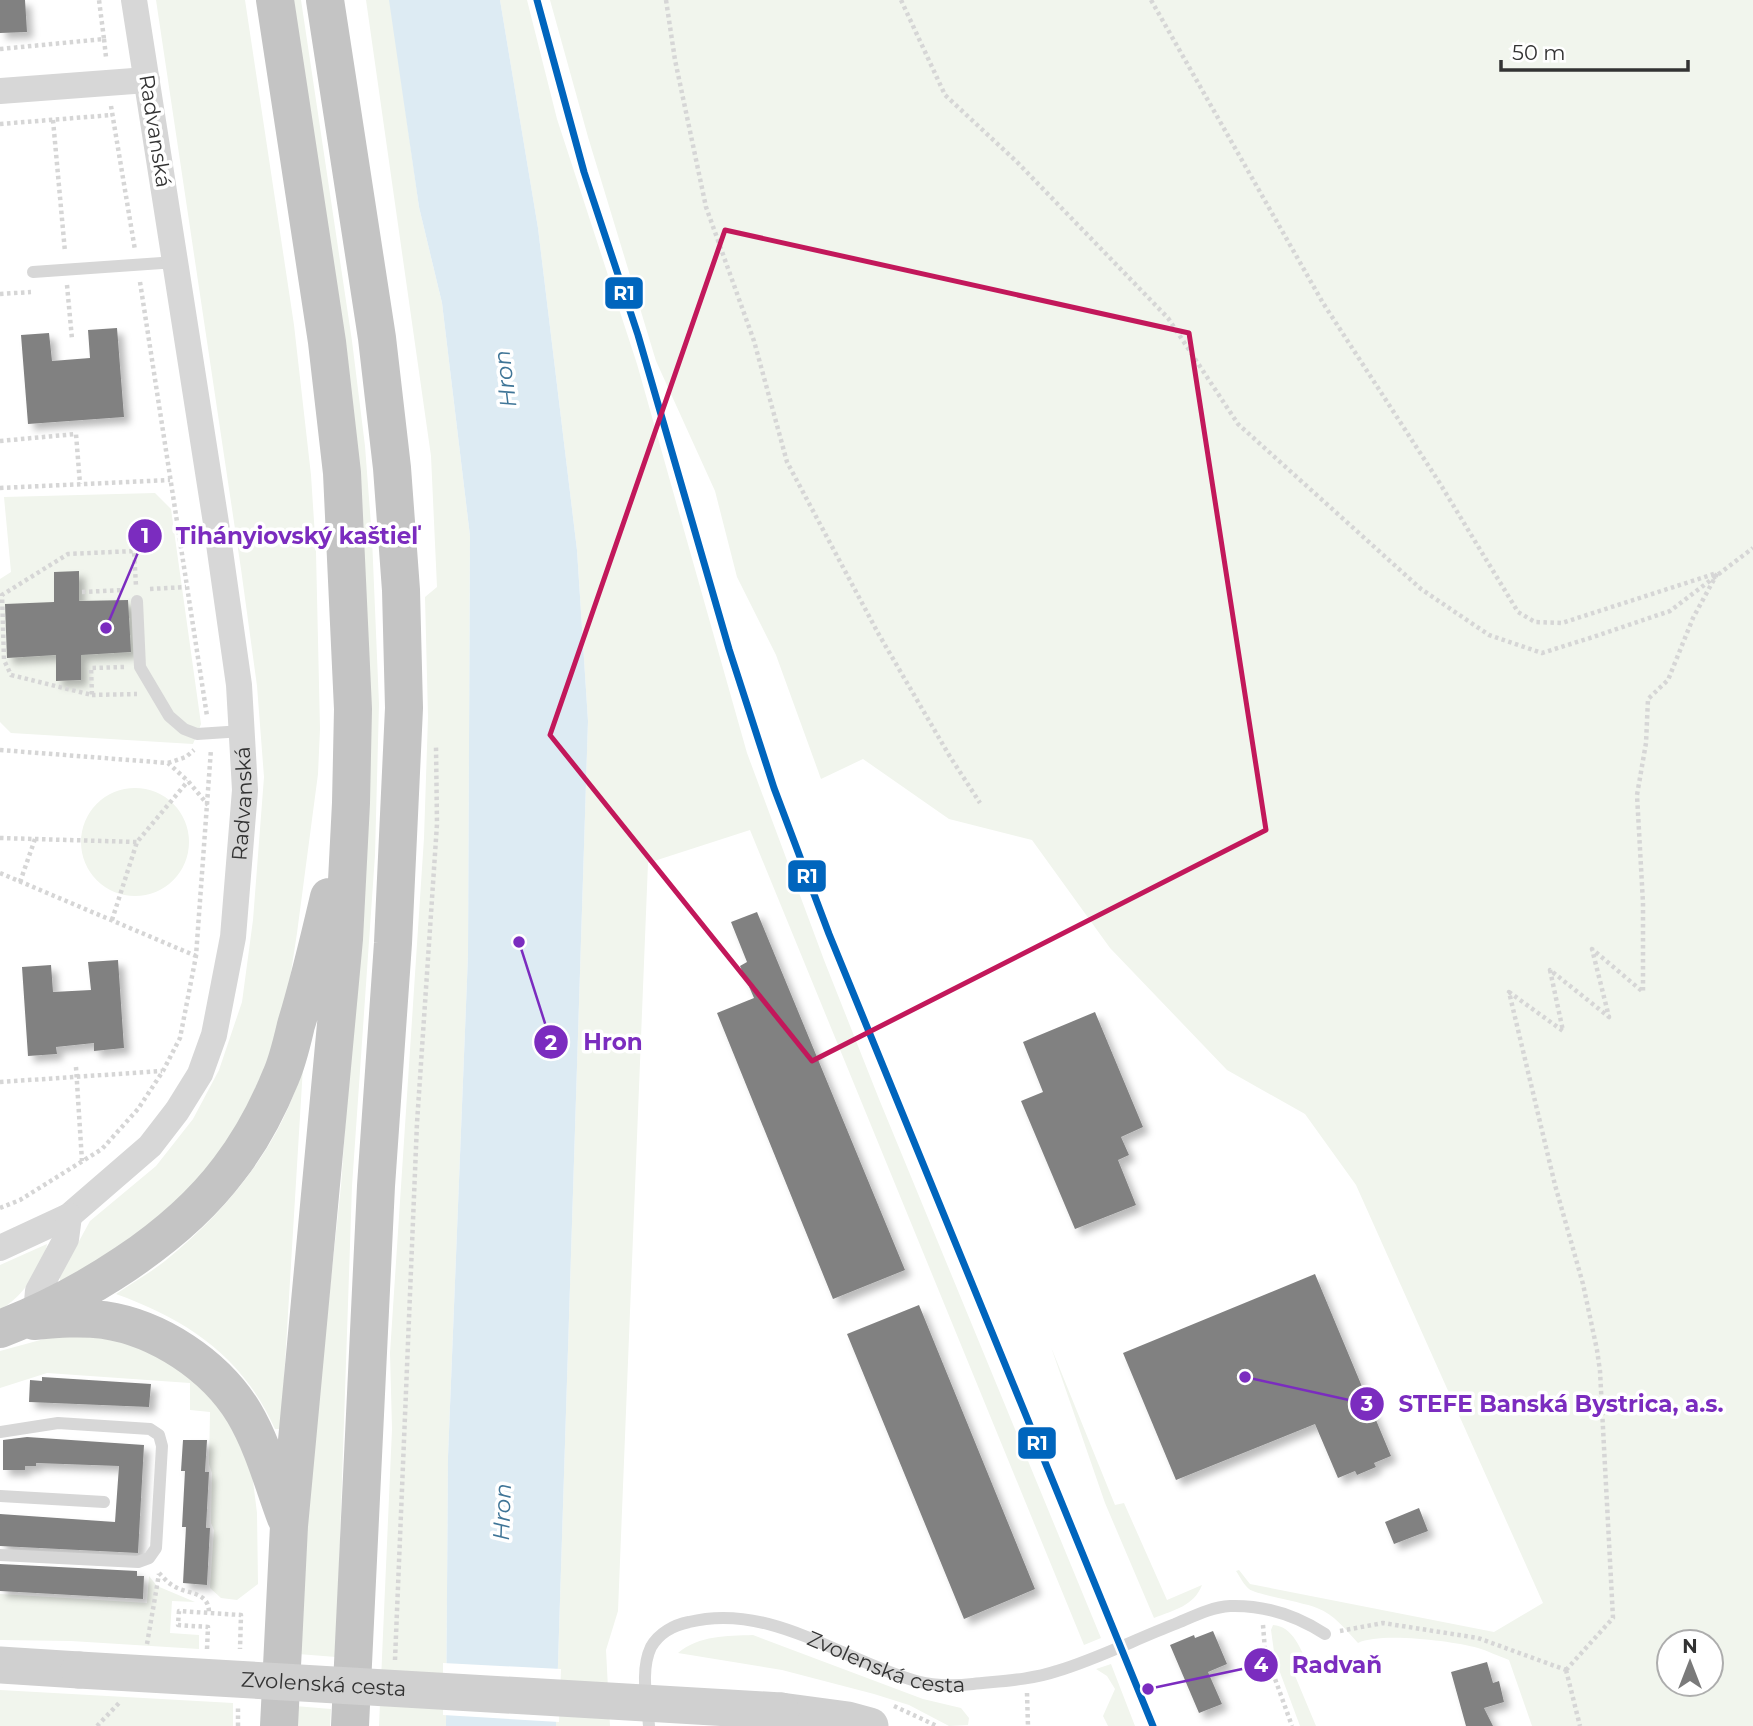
<svg xmlns="http://www.w3.org/2000/svg" width="1753" height="1726" viewBox="0 0 1753 1726" font-family="Montserrat,sans-serif">
  <style>
    .green { fill: #f1f5ed; fill-rule: evenodd }
    .water { fill: #ddebf3 }
    .pier { fill: #fff }
    .building { fill: #818181; filter: url(#shadow) }
    .lines { fill: none; stroke-linecap: round; stroke-linejoin: round }
    .path { stroke: #d6d6d6; stroke-width: 4.5; stroke-dasharray: 3.5 3.5; stroke-linecap: butt }
    .lane { stroke: #d7d7d7; stroke-width: 12 }
    .street { stroke: #d7d7d7; stroke-width: 26 }
    .secondary { stroke: #d0d0d0; stroke-width: 37 }
    .highway { stroke: #c4c4c4; stroke-width: 38 }
    .secondary-bridge { stroke: #d0d0d0; stroke-width: 37 }
    .rail-1-casing { stroke: #fff; stroke-width: 12 }
    .rail-1 { stroke: #0065bd; stroke-width: 7 }
    .marked { fill: none; stroke: #c2185b; stroke-width: 5; stroke-linejoin: round }
    .labels { text-anchor: middle; stroke-width: 7; stroke-linejoin: round; paint-order: stroke }
    .street-label { font-size: 21px; fill: #333; stroke: #fff }
    .water-label { font-size: 23px; font-style: italic; fill: #3f7597; stroke: #fff }
    .leader { fill: none; stroke: #7b2cbf; stroke-width: 2.5 }
    .callout-dot { fill: #7b2cbf; stroke: #fff; stroke-width: 2.5 }
    .mark-label { font-size: 21px; text-anchor: middle; font-weight: bold; fill: #fff }
    .callout-label { font-size: 23px; text-anchor: middle; font-weight: bold; fill: #7b2cbf; stroke: #fff; stroke-width: 7; stroke-linejoin: round; paint-order: stroke }
    .line-badge { stroke: #fff; stroke-width: 2.5 }
    .badge-label { font-size: 19px; text-anchor: middle; font-weight: bold; fill: #fff }
  </style>
  <defs>
    <filter id="shadow"><feDropShadow dx="6" dy="6" stdDeviation="3.5" flood-color="#0004"/></filter>
  </defs>
  <rect width="100%" height="100%" fill="#fff"/>
  <path class="green" d="M156,0h89l49,325 17,150 5,77 4,177 -2,45 -21,159 -10,65 -13,50 -39,84 -33,45 -77,72 -65,32v-5l30,-55 66,-55 37,-47 26,-49 23,-68 11,-82 11,-143 -7,-91 -16,-117z
    M291,0h10l51,341 13,105 7,92 7,166 -4,151 -23,331 -16,471 -38,-3 8,-144 35,-324 23,-331z
    M366,0h24l29,207 23,96 28,233 -2,419 -20,502 -2,269h-67l13,-297 -2,-76 34,-515 4,-121 -3,-120 12,-10 -6,-131z
    M500,0h27l30,119 80,245 110,389 77,207 55,139 222,539 -17,7 -334,-815 -102,33 -30,748 -12,39 4,76h-54l32,-1005 -11,-171 -39,-322z
    M550,0h1203v1726h-221l-23,-66c-11,-4 -21,-9 -31,-12 -26,-7 -97,-16 -120,-5 -12,-13 -24,-29 -41,-35 -14,-6 -60,-13 -68,-19 -5,-4 -9,-12 -13,-18l3,-1 11,14 244,48 49,-29 -187,-418 -51,-71 -78,-44 -117,-122 -78,-108 -83,-21 -86,-60 -42,20 -45,-124 -39,-78 -22,-86 -59,-130 -68,-224zM1669,1642h42v42h-42z
    M155,493l16,16 30,215 -8,20 -182,-11 -11,-11v-143l11,-7 -7,-75z
    M81 842a54 54 0 1 1 108 0a54 54 0 1 1-108 0Z
    M303,1067l-22,362h-6c-32,-72 -87,-109 -159,-135 16,-11 34,-21 49,-33 63,-51 116,-116 138,-194z
    M47,1244c-3,21 -27,57 -47,65v-44z
    M55,1336h59l58,26 44,37 34,58 7,56 1,71 -21,16 -16,-2 -11,-10 4,-58 -3,-7 1,-50 -3,-9 1,-52 -20,-2v-27l-143,-10 -47,15v-37z
    M1051,1347l64,158 9,-2 43,97 35,-15c-8,21 -28,25 -48,33l-49,-115z
    M149,1576l8,10 38,16 -23,-1 -2,32 29,2v14l-128,-8 -71,-1v-46l147,9z
    M1273,1625c20,1 28,25 35,40l-15,6 23,55h-16l-25,-67 -4,-29z
    M753,1635l170,64 38,9 8,10 -1,7 -19,1 -40,-21 -35,-11 -92,-24 -104,-17c22,-18 48,-17 75,-18z
    M1111,1664l24,62h-27l-5,-10 12,-27 -8,-13 -11,-7z
    M0,1690l233,13v23h-233z
    M295,1706l36,3 -1,17h-36z"/>
  <path class="water" d="M389,0h111l38,228 39,322 11,171 -32,1005h-110l2,-269 20,-502 2,-419 -28,-233 -23,-96z"/>
  <path class="pier" d="M443,1663l118,6 -2,53 -116,-7z"/>
  <path class="building" d="M0,0h25l2,32 -27,1z
    M117,328l7,89 -96,7 -7,-89 28,-2 3,28 38,-3 -2,-28z
    M79,571v30l49,-1 3,52 -50,3v25l-25,1v-26l-49,3 -2,-54 49,-2v-30z
    M757,912l148,358 -72,29 -116,-286 37,-15 -14,-32 7,-4 -16,-40z
    M118,960l6,88 -30,3v-8l-38,4 1,7 -29,2 -6,-89 29,-2 2,27 38,-2 -3,-28z
    M1095,1012l48,115 -22,10 8,18 -11,5 18,45 -61,24 -54,-128 22,-9 -20,-50z
    M1315,1274l76,182 -17,7 2,4 -19,8 -2,-4 -17,7 -23,-54 -139,56 -53,-127z
    M919,1305l116,284 -71,30 -117,-285z
    M42,1377l109,7 -2,23 -120,-5 1,-22 12,1z
    M27,1437l117,8 -6,108 -138,-7v-32l115,8 4,-56 -83,-3v3h-11v4h-22v-30z
    M183,1440h24l-2,32h4l-3,56h4l-3,57 -24,-2 3,-56h-4l3,-56h-4z
    M1419,1508l9,23 -34,13 -9,-22z
    M0,1564l137,7v5h7l-1,23 -143,-8z
    M1213,1631l14,33 -19,8 14,32 -23,9 -29,-68 24,-10 1,3z
    M1487,1662l6,21 6,-2 5,21 -20,6 9,18h-27l-15,-54z"/>
  <g class="lines">
    <path class="path" d="M666,0l9,60 31,147 48,134 33,121 91,171 71,122 31,48
      M901,0l44,95 72,67 151,156 70,106 183,165 68,46 53,18 51,-16 77,-26 83,-63
      M1151,0l172,303 116,179 79,130 17,10 27,1 152,-49
      M104,39l2,18
      M0,49l104,-10 -5,-39
      M111,106l24,144
      M53,120l12,132
      M0,124l112,-9
      M140,282l67,434
      M67,285l5,54
      M0,294l31,-2
      M0,441l76,-7 4,50
      M0,488l170,-8
      M150,589l36,-2
      M82,592l41,-2
      M124,667l-33,1 1,27 -81,-20 -7,-15 -2,-65 66,-41 66,-3 2,35
      M92,695l45,-1
      M0,750l168,13 20,18 20,24
      M168,763l18,-6 8,-7
      M0,838l137,4
      M0,873l196,83
      M20,882l15,-43
      M112,920l25,-78 51,-61
      M76,1067l6,94
      M0,1082l162,-11
      M0,1208l20,-8 82,-51 36,-40 25,-38 17,-33 16,-82 15,-207
      M159,1573c4,4 8,9 13,12 14,10 37,5 37,28
      M1263,1625l2,26 27,75
      M1340,1631l43,-8 95,15 88,32
      M147,1644l12,-70
      M207,1649l1,-22 -30,-2 1,-14 62,4 -1,34
      M395,1660l22,-537 20,-299 -1,-78
      M1566,1670l47,-52 -13,-247 -3,-21 -14,-66 -28,-99 -46,-193 54,39 -13,-61 59,47 -17,-68 51,43v-89l-6,-108 9,-52 2,-44 20,-19 25,-62 25,-46
      M1566,1670l14,56
      M1027,1693l1,33
      M894,1706l43,20
      M97,1726l23,-24
      M238,1726v-19"/>
    <g class="lane">
      <path d="M33,272l143,-10"/>
      <path d="M137,601l3,66 29,49 15,13 13,5 46,-3"/>
      <path d="M0,1432l58,-9 92,6 9,6 3,11 -6,102 -7,10 -11,4 -138,-7"/>
      <path d="M0,1496l104,6"/>
      <path id="s1" d="M649,1726c-2,-25 -9,-56 2,-79 8,-14 23,-22 38,-25 81,-20 152,38 227,59 18,5 38,5 57,3 28,-3 57,-4 84,-13 40,-12 79,-32 118,-47 17,-7 36,-17 55,-18 35,-1 66,9 95,28"/>
    </g>
    <g class="street">
      <path d="M0,91l147,-11"/>
      <path id="s2" d="M0,1248l69,-32 81,-70 27,-35 23,-37 14,-39 19,-98 12,-147 -6,-105 -23,-162 -82,-523"/>
      <path d="M36,1313l2,-22 28,-52 3,-23"/>
    </g>
    <path class="secondary" d="M0,1665l79,5
      M781,1711l67,9 22,6"/>
    <path class="highway" d="M275,0l52,342 15,131 11,236 -2,94 -7,136 -55,587 -10,200
      M325,0l52,338 15,130 9,122 3,118 -11,235 -17,243 -26,540
      M34,1321c23,-2 46,-4 70,-1 54,8 111,45 140,93 19,32 29,70 42,105
      M0,1329c82,-32 176,-89 229,-160 21,-27 39,-61 52,-93 7,-16 11,-34 15,-51 13,-42 23,-85 33,-128"/>
    <path class="secondary-bridge" id="s3" d="M79,1670l702,41"/>
    <defs>
      <path id="rail-1" d="M537,0l47,172 54,163 91,314 45,139 55,146 324,792"/>
    </defs>
    <use href="#rail-1" class="rail-1-casing"/>
    <use href="#rail-1" class="rail-1"/>
  </g>
  <path class="marked" d="M725,230l464,103 77,497 -454,231 -262,-326z"/>
  <g class="labels">
    <g class="street-label">
      <text transform="translate(155 131) rotate(81)" y="7">Radvanská</text>
      <text dy="7" stroke="none"><textPath href="#s2" startOffset="546">Radvanská</textPath></text>
      <text dy="7" stroke="none"><textPath href="#s1" startOffset="332">Zvolenská cesta</textPath></text>
      <text dy="7" stroke="none"><textPath href="#s3" startOffset="245">Zvolenská cesta</textPath></text>
    </g>
    <g class="water-label">
      <text transform="translate(505 379) rotate(-97)" y="8">Hron</text>
      <text transform="translate(502 1512) rotate(-88)" y="8">Hron</text>
    </g>
  </g>
  <path class="leader" d="M106 628L145 536M519 942L551 1042M1245 1377L1367 1404M1148 1689L1261 1665"/>
  <g class="callout-dot">
    <circle cx="106" cy="628" r="7"/>
    <circle cx="519" cy="942" r="7"/>
    <circle cx="1245" cy="1377" r="7"/>
    <circle cx="1148" cy="1689" r="7"/>
    <circle cx="145" cy="536" r="18"/>
    <circle cx="551" cy="1042" r="18"/>
    <circle cx="1367" cy="1404" r="18"/>
    <circle cx="1261" cy="1665" r="18"/>
  </g>
  <g class="mark-label">
    <text x="145" y="543">1</text>
    <text x="551" y="1050">2</text>
    <text x="1367" y="1411">3</text>
    <text x="1261" y="1672">4</text>
  </g>
  <g class="callout-label">
    <text x="297" y="544">Tihányiovský kaštieľ</text>
    <text x="613" y="1050">Hron</text>
    <text x="1561" y="1412">STEFE Banská Bystrica, a.s.</text>
    <text x="1337" y="1673">Radvaň</text>
  </g>
  <g class="line-badge">
    <rect x="604" y="276" width="40" height="34" rx="7" fill="#0065bd"/>
    <rect x="787" y="859" width="40" height="34" rx="7" fill="#0065bd"/>
    <rect x="1017" y="1426" width="40" height="34" rx="7" fill="#0065bd"/>
  </g>
  <g class="badge-label">
    <text x="624" y="300">R1</text>
    <text x="807" y="883">R1</text>
    <text x="1037" y="1450">R1</text>
  </g>
  <g transform="translate(1690 1663)"><circle r="33" fill="#ffffff" stroke="#adadad" stroke-width="2"/>
  <path d="M0-5L12 26L0 18L-12 26Z" fill="#7a7a7a"/>
  <text y="-10" font-size="19" font-weight="bold" text-anchor="middle" fill="#333333">N</text>
  </g>
  <path d="M1501 60v10h187v-10" fill="none" stroke="#333333" stroke-width="3.5"/>
  <text x="1512" y="60" font-size="21" fill="#333333" stroke="#ffffff" stroke-width="5" paint-order="stroke">50 m</text>
</svg>
